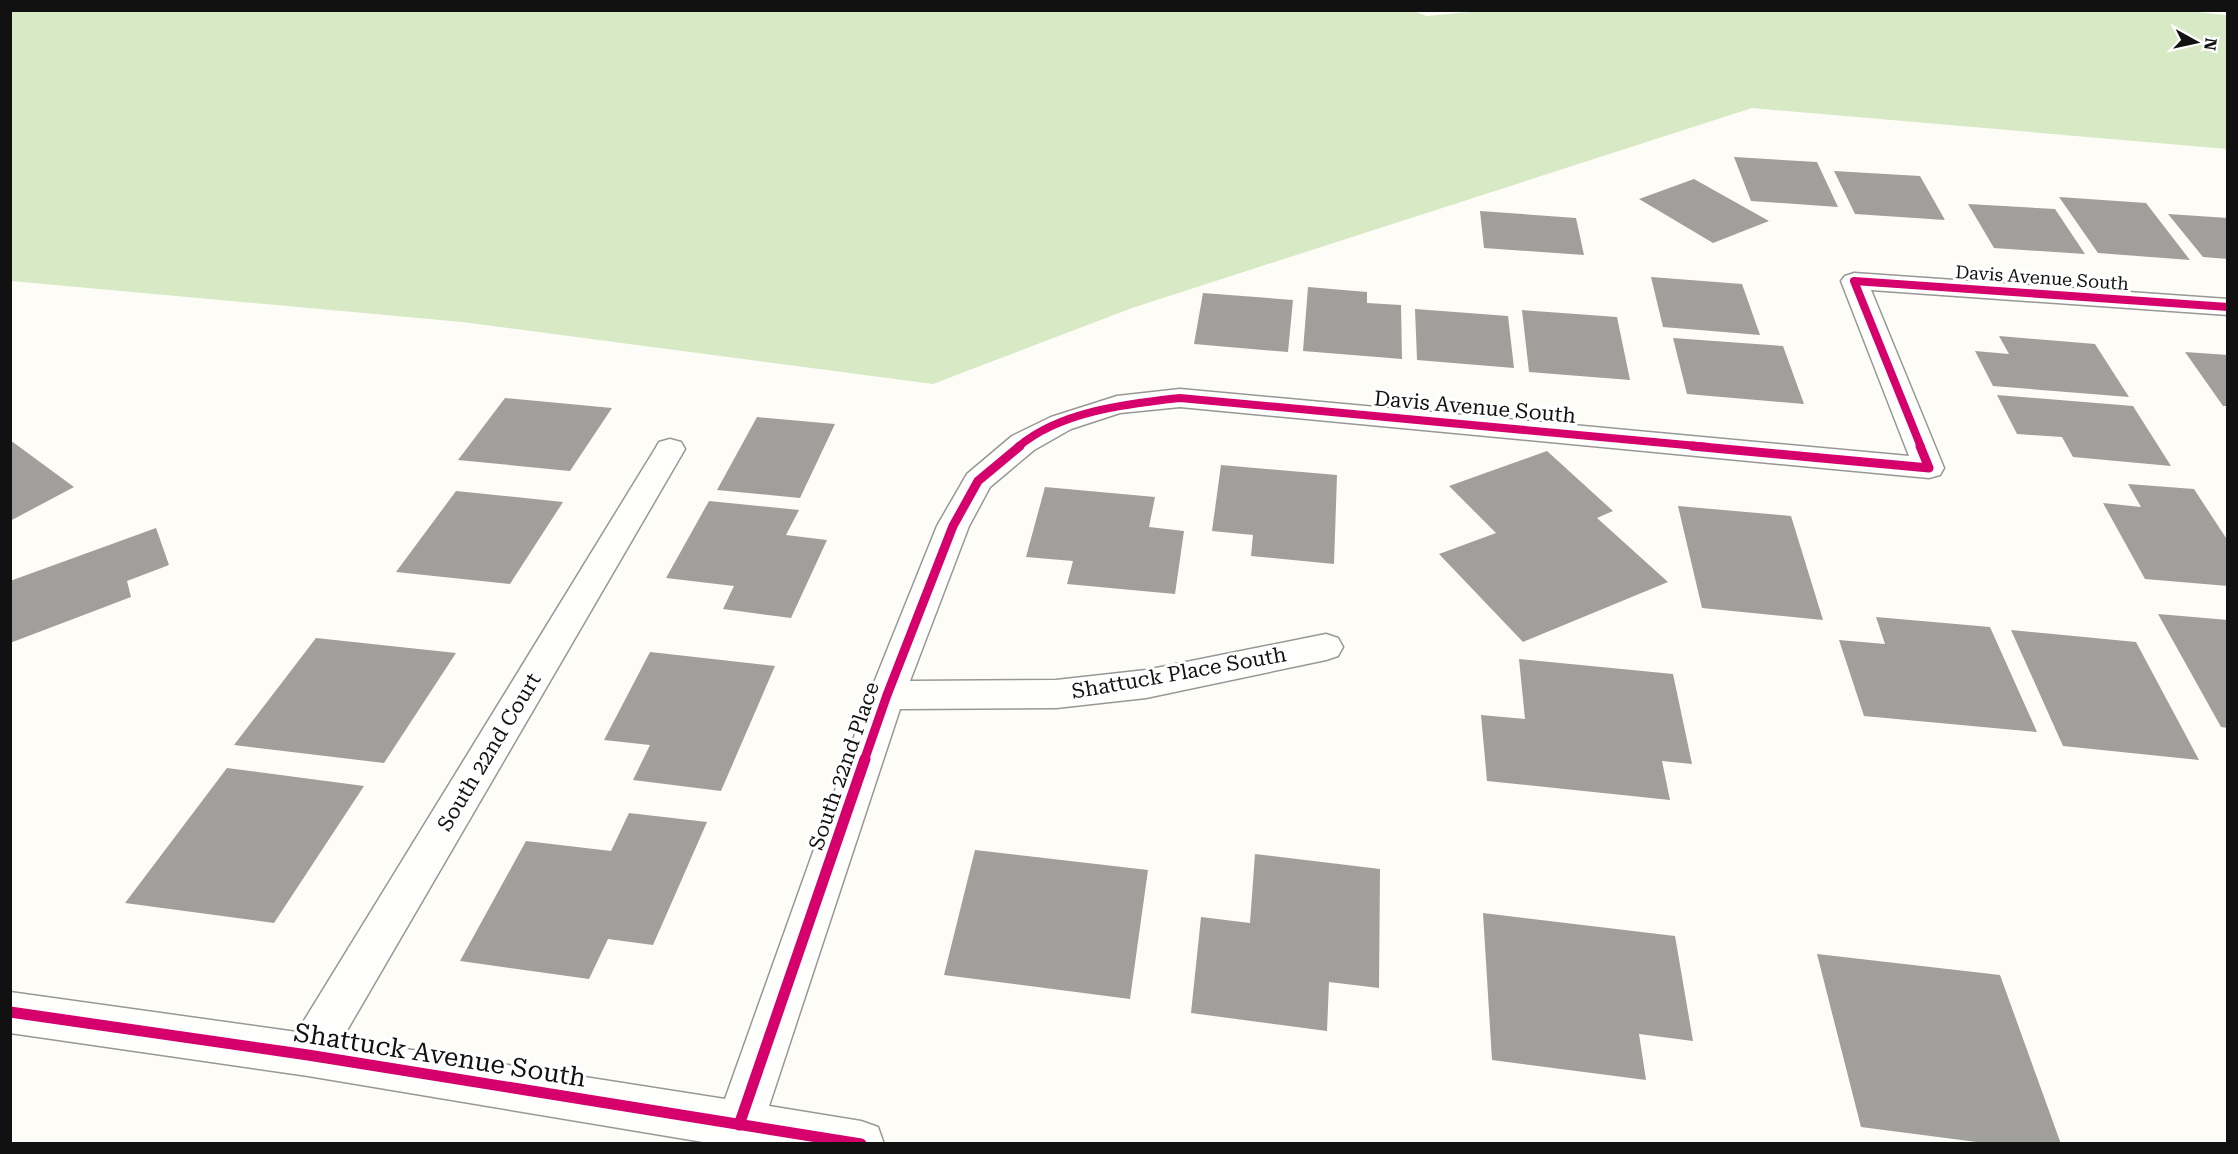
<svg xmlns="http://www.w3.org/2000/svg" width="2238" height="1154" viewBox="0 0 2238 1154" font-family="'Roboto Serif',serif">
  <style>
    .forest { fill: #d8eac5 }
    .building { fill: #a19f9c }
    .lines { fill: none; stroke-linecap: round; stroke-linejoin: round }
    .street-casing { stroke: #979795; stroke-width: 3 }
    .street { fill: #fffffe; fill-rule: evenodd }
    .cycleway-far2-casing { stroke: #fff; stroke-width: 10 }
    .cycleway-far1-casing { stroke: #fff; stroke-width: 13 }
    .cycleway-casing { stroke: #fff; stroke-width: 15 }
    .cycleway-far2 { stroke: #d6006c; stroke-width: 8 }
    .cycleway-far1 { stroke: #d6006c; stroke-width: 9 }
    .cycleway { stroke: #d6006c; stroke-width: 11 }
    .labels { text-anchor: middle; stroke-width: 6; stroke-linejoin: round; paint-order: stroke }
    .far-street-label { font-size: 18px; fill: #111; stroke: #fff }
    .street-label { font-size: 21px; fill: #111; stroke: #fff }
    .near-street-label { font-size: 26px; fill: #111; stroke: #fff }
  </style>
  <rect width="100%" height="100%" fill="#fdfcf7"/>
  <path class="forest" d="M1410,10l17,6 64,-6h684l52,5v134l-475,-41 -620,200 -199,76 -471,-62 -451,-41v-270z"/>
  <path class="building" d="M1734,157l83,5 21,45 -87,-6z
    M1834,171l86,5 25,44 -90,-6z
    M1694,179l75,42 -56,22 -74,-44z
    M2059,197l87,6 44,57 -92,-7z
    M1968,204l87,5 30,45 -91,-6z
    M1480,211l96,7 8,37 -100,-7z
    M2168,214l60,4v41l-25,-2z
    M1651,277l91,7 18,51 -97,-8z
    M1308,287l59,5v11l34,2 1,54 -99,-8z
    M1203,293l90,7 -5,52 -94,-8z
    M1415,309l93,7 6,52 -97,-8z
    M1522,310l95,7 13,63 -101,-8z
    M1999,336l96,8 34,53 -136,-11 -18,-35 34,3z
    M1673,338l110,8 21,58 -117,-10z
    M2185,352l43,3v51h-5z
    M1997,395l136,11 38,60 -98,-9 -11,-20 -45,-3z
    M505,398l107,10 -42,63 -112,-11z
    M757,417l78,7 -35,74 -83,-8z
    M10,440l64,47 -64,34z
    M1547,451l66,60 -16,7 71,64 -145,60 -84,-88 57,-21 -47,-47z
    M1221,465l116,10 -3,89 -83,-8 2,-21 -41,-4z
    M2128,484l66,5 34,52v45l-83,-7 -42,-76 38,4z
    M1045,487l110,10 -6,30 35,4 -9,63 -108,-10 6,-23 -47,-4z
    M456,491l107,11 -53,82 -114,-12z
    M709,501l90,9 -13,25 41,5 -36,78 -68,-9 11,-23 -68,-8z
    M1678,506l113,10 32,104 -121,-12z
    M156,528l13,37 -42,16 4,16 -121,46v-62z
    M2158,614l70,6v108l-7,-1z
    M1876,617l114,10 47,105 -173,-16 -25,-76 46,4z
    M2011,630l125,12 63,118 -136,-14z
    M316,638l140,15 -72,110 -150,-18z
    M650,652l125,14 -54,125 -88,-11 17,-35 -46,-5z
    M1519,659l154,15 19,90 -30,-3 8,39 -183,-19 -6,-66 44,4z
    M227,768l137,18 -90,137 -149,-20z
    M629,813l78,9 -54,123 -45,-6 -19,40 -129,-18 66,-120 85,10z
    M975,850l173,20 -18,129 -186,-24z
    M1255,854l125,15 -1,119 -50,-6 -2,49 -136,-18 10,-96 49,6z
    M1483,913l192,23 18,105 -54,-7 7,46 -154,-20z
    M1817,954l183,21 61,169h-69l-131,-17z"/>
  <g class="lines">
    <defs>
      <path id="street" d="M1854,273l374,26v16l-357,-25 73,178 -4,7 -11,3 -749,-71 -60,6 -49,16 -37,21 -44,37 -21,39 -59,155 146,-1 90,-10 180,-36 12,4 5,9 -5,9 -12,4 -180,38 -90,10 -156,1 -131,397 92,15 17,6 6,17h-169l-407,-68 -298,-43v-41l287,40 358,-583 4,-7 11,-3 11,3 4,7 -343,590 383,60 144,-404 68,-169 30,-52 45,-38 39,-19 66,-21 63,-7 729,67 -68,-175 4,-5z"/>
    </defs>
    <use href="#street" class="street-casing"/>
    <use href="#street" class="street"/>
    <defs>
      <path id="cycleway-far2" d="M1018,447c42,-36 109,-43 162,-49l528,49
        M1921,447l-67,-166 374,26"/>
      <path id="cycleway-far1" d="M1692,446l237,22 -9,-22
        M864,761l23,-66 66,-169 25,-45 42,-35"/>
      <path id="cycleway" d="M10,1012l298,43 553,89
        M739,1125l126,-366"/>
    </defs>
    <use href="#cycleway-far2" class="cycleway-far2-casing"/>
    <use href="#cycleway-far1" class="cycleway-far1-casing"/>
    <use href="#cycleway" class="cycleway-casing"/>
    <use href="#cycleway-far2" class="cycleway-far2"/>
    <use href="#cycleway-far1" class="cycleway-far1"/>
    <use href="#cycleway" class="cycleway"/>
  </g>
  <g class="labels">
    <g class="far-street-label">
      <text transform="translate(2042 278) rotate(4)" y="6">Davis Avenue South</text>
    </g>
    <g class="street-label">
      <text transform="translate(1475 407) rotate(5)" y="7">Davis Avenue South</text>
      <text transform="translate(1179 673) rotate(-10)" y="7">Shattuck Place South</text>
      <text transform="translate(489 752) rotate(-59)" y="7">South 22nd Court</text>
      <text transform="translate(844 766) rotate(-71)" y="7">South 22nd Place</text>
    </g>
    <g class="near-street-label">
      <text transform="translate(440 1055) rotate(9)" y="9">Shattuck Avenue South</text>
    </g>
  </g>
  <rect width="2238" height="1154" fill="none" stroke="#111111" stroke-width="24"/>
  <g transform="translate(2196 42) rotate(98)" stroke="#ffffff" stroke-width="4.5" paint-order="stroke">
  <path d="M0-4.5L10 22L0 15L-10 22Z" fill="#111111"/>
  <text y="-9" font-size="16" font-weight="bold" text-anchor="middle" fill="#111111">N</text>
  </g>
</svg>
